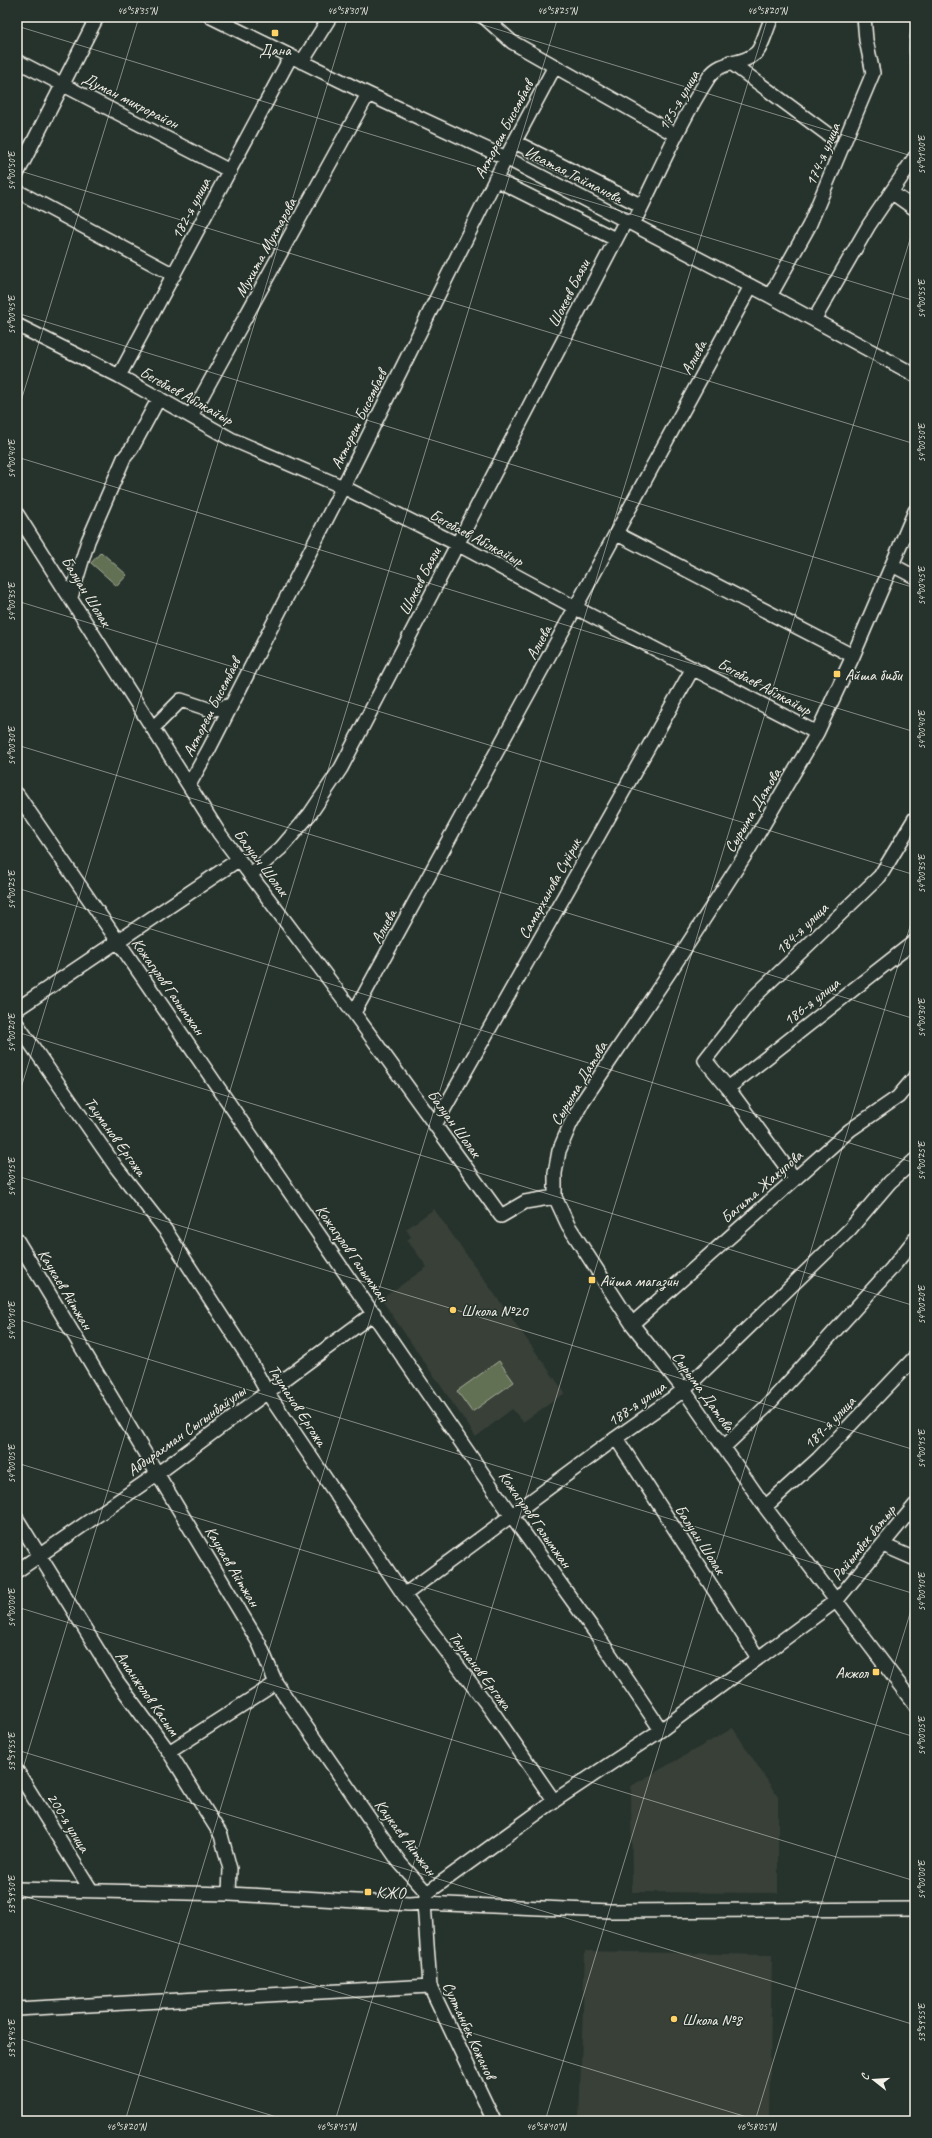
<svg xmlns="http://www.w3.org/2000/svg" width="932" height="2138" viewBox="0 0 932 2138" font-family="Caveat,sans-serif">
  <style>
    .built { fill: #393f38 }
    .green { fill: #627052; stroke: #abb09d }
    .water { fill: #496d6b; stroke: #8da29d }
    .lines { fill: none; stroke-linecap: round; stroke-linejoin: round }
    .minor-casing { stroke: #f4f1e8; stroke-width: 16 }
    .minor { stroke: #26332d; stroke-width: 13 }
    .ticks { fill: none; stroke: #f4f1e8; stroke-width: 1; stroke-opacity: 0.45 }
    .poi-dot { fill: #ffd166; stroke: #26332d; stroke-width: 1.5 }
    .labels { text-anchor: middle; stroke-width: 3; stroke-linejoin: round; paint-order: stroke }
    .poi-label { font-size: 16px; fill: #f4f1e8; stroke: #26332d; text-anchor: start }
    .street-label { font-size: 16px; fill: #f4f1e8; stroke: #26332d }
    .neatline { fill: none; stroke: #f4f1e8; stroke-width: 1.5 }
    .ticks-label { font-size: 10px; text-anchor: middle; fill: #f4f1e8 }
  </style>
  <rect width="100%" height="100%" fill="#26332d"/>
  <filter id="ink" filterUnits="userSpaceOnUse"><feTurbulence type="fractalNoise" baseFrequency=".025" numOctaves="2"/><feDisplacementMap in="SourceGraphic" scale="8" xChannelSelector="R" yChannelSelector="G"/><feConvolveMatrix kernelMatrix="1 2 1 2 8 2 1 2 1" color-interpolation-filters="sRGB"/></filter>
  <g filter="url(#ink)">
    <path class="built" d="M434,1209l131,184 -42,29 -11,-13 -36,28 -95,-138 46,-32 -20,-27 4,-3 -5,-8z
      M733,1728l45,69v96l-146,-1 -1,-106z
      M585,1951l187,4 -3,166h-190z"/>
    <path class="green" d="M101,552l26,23 -10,11 -26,-23z
      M499,1361l15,21 -42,30 -15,-21z"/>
    <path class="water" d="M915,17v57c-9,-18 -7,-39 0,-57z"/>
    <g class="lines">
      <defs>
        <path id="minor" d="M211,17l157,77 138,64 264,138 145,79
          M484,17l28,25 164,93
          M17,61l213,110
          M302,62l28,-45
          M730,62l100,74
          M515,142l127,64
          M17,174l80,-157
          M495,179l120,60
          M17,191l157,84
          M891,192l24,17
          M633,224c25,-49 46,-101 76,-147 12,-18 33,-11 47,-24 6,-5 12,-28 16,-36
          M770,296l39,-70 64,-153 -7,-33 -2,-23
          M814,320l55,-95 46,-68
          M17,325l102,51 112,63 112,48 114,57 119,64 241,125
          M119,376l172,-320
          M191,416l177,-322
          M915,511l-62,145 -36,77 -68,116 -76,118 -90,134 -13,24 -11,26 -4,22v24l13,28 64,99 52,66 81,117 150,198
          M17,514l202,319 135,180 147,203 24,-14 30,-5
          M617,534l236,122
          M892,565l23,12
          M71,597l17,-56 36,-83 8,-10 27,-50
          M153,728l28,-28 30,10 20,-5
          M189,785l20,-36 134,-262 163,-329 49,-92
          M17,794l494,721 84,117 66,98
          M250,875l31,-27 29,-34 31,-46 285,-548
          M17,1009l221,-149
          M354,1013l397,-727
          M17,1024l99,143 50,64 82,126 19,35 137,203 88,116 62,90
          M728,1088l187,-147
          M435,1125l258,-457
          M795,1179l-67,-91 -23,-28 50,-64 125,-120 35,-58
          M17,1240l242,403 17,40 124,180 27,30 -3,10 6,83 64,135
          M632,1324l218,-194 48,-33 17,-20
          M616,1438l142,220
          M724,1447l42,-40 126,-139 23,-29
          M765,1507l53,-48 97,-102
          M17,1519l100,162 52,71 52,83 9,34 -1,25
          M883,1545l32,14
          M17,1571l140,-97 217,-161
          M404,1595l212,-157 68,-48 166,-161 40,-47 25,-22
          M169,1752l107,-69
          M17,1771l74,119
          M17,1889l212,5 180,10 15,-1 187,8 304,-2
          M427,1893l127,-92 107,-71 176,-130 78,-95
          M17,2009l413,-23"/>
      </defs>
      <use href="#minor" class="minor-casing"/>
      <use href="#minor" class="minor"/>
    </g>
  </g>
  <path class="ticks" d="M457,17l458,140M17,26l898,275M17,170l898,274M17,313l898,275M17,414l122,-397M17,457l898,275M17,601l898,274M17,745l898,274M17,888l898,275M17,1032l898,274M17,1101l331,-1084M17,1176l898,274M17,1319l898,275M17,1463l898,274M17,1607l898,274M17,1750l898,275M17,1788l541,-1771M17,1894l743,227M17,2038l273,83M125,2121l643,-2104M335,2121l580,-1898M545,2121l370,-1211M755,2121l160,-524"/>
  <g class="poi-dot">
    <rect x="271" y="29" width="8" height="8" rx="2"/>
    <rect x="833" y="670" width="8" height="8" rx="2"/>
    <rect x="588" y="1276" width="8" height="8" rx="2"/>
    <circle cx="453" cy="1310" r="4"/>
    <rect x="872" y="1668" width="8" height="8" rx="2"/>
    <rect x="364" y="1888" width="8" height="8" rx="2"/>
    <circle cx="674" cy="2019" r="4"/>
  </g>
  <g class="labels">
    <g class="poi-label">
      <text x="275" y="55" text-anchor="middle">Дана</text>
      <text x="845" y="680">Айша биби</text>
      <text x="600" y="1286">Айша магазин</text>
      <text x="461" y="1316">Школа №20</text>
      <text x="868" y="1678" text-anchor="end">Акжол</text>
      <text x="376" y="1898">КЖО</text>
      <text x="682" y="2025">Школа №8</text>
    </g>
    <g class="street-label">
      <text transform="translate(131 100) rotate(27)" y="6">Думан микрорайон</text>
      <text transform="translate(678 100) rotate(-60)" y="6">175-я улица</text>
      <text transform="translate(503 129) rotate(-62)" y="6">Актореш Бисембаев</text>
      <text transform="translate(822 154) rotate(-67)" y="6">174-я улица</text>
      <text transform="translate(574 174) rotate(27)" y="6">Исатая Тайманова</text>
      <text transform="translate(190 208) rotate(-62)" y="6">182-я улица</text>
      <text transform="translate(265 247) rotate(-61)" y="6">Мухита Мухтарова</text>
      <text transform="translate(568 293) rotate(-63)" y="6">Шокеев Баязи</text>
      <text transform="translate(693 357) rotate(-61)" y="6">Алиева</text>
      <text transform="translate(187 395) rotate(29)" y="6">Бегебаев Абілкайыр</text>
      <text transform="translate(358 419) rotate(-64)" y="6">Актореш Бисембаев</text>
      <text transform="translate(477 537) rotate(28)" y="6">Бегебаев Абілкайыр</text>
      <text transform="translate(419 581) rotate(-63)" y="6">Шокеев Баязи</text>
      <text transform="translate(87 591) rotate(58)" y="6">Балуан Шолак</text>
      <text transform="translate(538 642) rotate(-61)" y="6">Алиева</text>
      <text transform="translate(765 686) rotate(28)" y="6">Бегебаев Абілкайыр</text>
      <text transform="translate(211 707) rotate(-63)" y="6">Актореш Бисембаев</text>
      <text transform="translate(752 810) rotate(-59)" y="6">Сырыма Датова</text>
      <text transform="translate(262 862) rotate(53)" y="6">Балуан Шолак</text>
      <text transform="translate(549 888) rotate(-61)" y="6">Самарханова Суйрик</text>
      <text transform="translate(383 926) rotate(-61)" y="6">Алиева</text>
      <text transform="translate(801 928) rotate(-44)" y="6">184-я улица</text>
      <text transform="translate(169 986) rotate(55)" y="6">Кожагулов Галымжан</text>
      <text transform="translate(811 1001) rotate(-38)" y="6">186-я улица</text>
      <text transform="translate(578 1083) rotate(-59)" y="6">Сырыма Датова</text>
      <text transform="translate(455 1123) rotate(54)" y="6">Балуан Шолак</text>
      <text transform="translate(116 1136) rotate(54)" y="6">Тауманов Ергожа</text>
      <text transform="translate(761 1186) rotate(-41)" y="6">Багита Жакупова</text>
      <text transform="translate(353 1253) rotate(55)" y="6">Кожагулов Галымжан</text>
      <text transform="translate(66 1289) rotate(59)" y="6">Каукаев Айтжан</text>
      <text transform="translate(704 1391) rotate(54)" y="6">Сырыма Датова</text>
      <text transform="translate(636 1403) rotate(-35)" y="6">188-я улица</text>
      <text transform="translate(298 1405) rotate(57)" y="6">Тауманов Ергожа</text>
      <text transform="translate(829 1422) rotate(-46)" y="6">189-я улица</text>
      <text transform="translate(186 1430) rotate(-36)" y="6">Абдирахман Сыгынбайулы</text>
      <text transform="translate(536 1519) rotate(55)" y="6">Кожагулов Галымжан</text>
      <text transform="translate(701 1539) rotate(57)" y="6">Балуан Шолак</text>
      <text transform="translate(863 1542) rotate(-51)" y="6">Райымбек батыр</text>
      <text transform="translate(233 1566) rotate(59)" y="6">Каукаев Айтжан</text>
      <text transform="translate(481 1670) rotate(53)" y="6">Тауманов Ергожа</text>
      <text transform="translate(148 1693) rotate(55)" y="6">Аманжолов Касым</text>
      <text transform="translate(69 1822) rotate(58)" y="6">200-я улица</text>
      <text transform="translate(406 1837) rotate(53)" y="6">Каукаев Айтжан</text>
      <text transform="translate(470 2030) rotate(65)" y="6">Султанбек Кожанов</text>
    </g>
  </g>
  <rect width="932" height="2138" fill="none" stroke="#26332d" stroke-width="44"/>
  <g transform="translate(874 2080) rotate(287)" stroke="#26332d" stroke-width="3" paint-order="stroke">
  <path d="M0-3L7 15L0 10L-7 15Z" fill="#f4f1e8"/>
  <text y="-6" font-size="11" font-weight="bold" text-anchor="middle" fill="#f4f1e8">С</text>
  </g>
  <rect x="22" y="22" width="888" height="2094" class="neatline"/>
  <g class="ticks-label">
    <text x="137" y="14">46°58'35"N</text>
    <text x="347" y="14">46°58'30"N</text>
    <text x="557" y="14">46°58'25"N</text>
    <text x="767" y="14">46°58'20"N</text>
    <text transform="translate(921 155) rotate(-90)" y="4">54°01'00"E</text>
    <text transform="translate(11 171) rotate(-90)" y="4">54°00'50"E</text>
    <text transform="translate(921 299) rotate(-90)" y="4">54°00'55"E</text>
    <text transform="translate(11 315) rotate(-90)" y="4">54°00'45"E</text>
    <text transform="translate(921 443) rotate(-90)" y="4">54°00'50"E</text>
    <text transform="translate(11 459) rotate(-90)" y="4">54°00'40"E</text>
    <text transform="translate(921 586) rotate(-90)" y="4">54°00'45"E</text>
    <text transform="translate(11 602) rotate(-90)" y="4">54°00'35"E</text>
    <text transform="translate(921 730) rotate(-90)" y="4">54°00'40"E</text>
    <text transform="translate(11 746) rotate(-90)" y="4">54°00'30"E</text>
    <text transform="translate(921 874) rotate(-90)" y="4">54°00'35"E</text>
    <text transform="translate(11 890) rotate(-90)" y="4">54°00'25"E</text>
    <text transform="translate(921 1018) rotate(-90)" y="4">54°00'30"E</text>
    <text transform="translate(11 1033) rotate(-90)" y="4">54°00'20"E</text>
    <text transform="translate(921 1161) rotate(-90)" y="4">54°00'25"E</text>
    <text transform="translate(11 1177) rotate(-90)" y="4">54°00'15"E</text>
    <text transform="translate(921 1305) rotate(-90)" y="4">54°00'20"E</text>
    <text transform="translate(11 1321) rotate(-90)" y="4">54°00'10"E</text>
    <text transform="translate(921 1449) rotate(-90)" y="4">54°00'15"E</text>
    <text transform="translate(11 1464) rotate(-90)" y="4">54°00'05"E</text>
    <text transform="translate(921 1592) rotate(-90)" y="4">54°00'10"E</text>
    <text transform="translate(11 1608) rotate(-90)" y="4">54°00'00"E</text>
    <text transform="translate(921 1736) rotate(-90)" y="4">54°00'05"E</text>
    <text transform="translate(11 1752) rotate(-90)" y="4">53°59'55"E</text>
    <text transform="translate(921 1880) rotate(-90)" y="4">54°00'00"E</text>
    <text transform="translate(11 1895) rotate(-90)" y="4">53°59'50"E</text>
    <text transform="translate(921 2023) rotate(-90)" y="4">53°59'55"E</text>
    <text transform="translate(11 2039) rotate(-90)" y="4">53°59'45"E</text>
    <text x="126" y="2130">46°58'20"N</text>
    <text x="336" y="2130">46°58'15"N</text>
    <text x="546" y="2130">46°58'10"N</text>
    <text x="756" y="2130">46°58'05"N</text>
  </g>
</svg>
